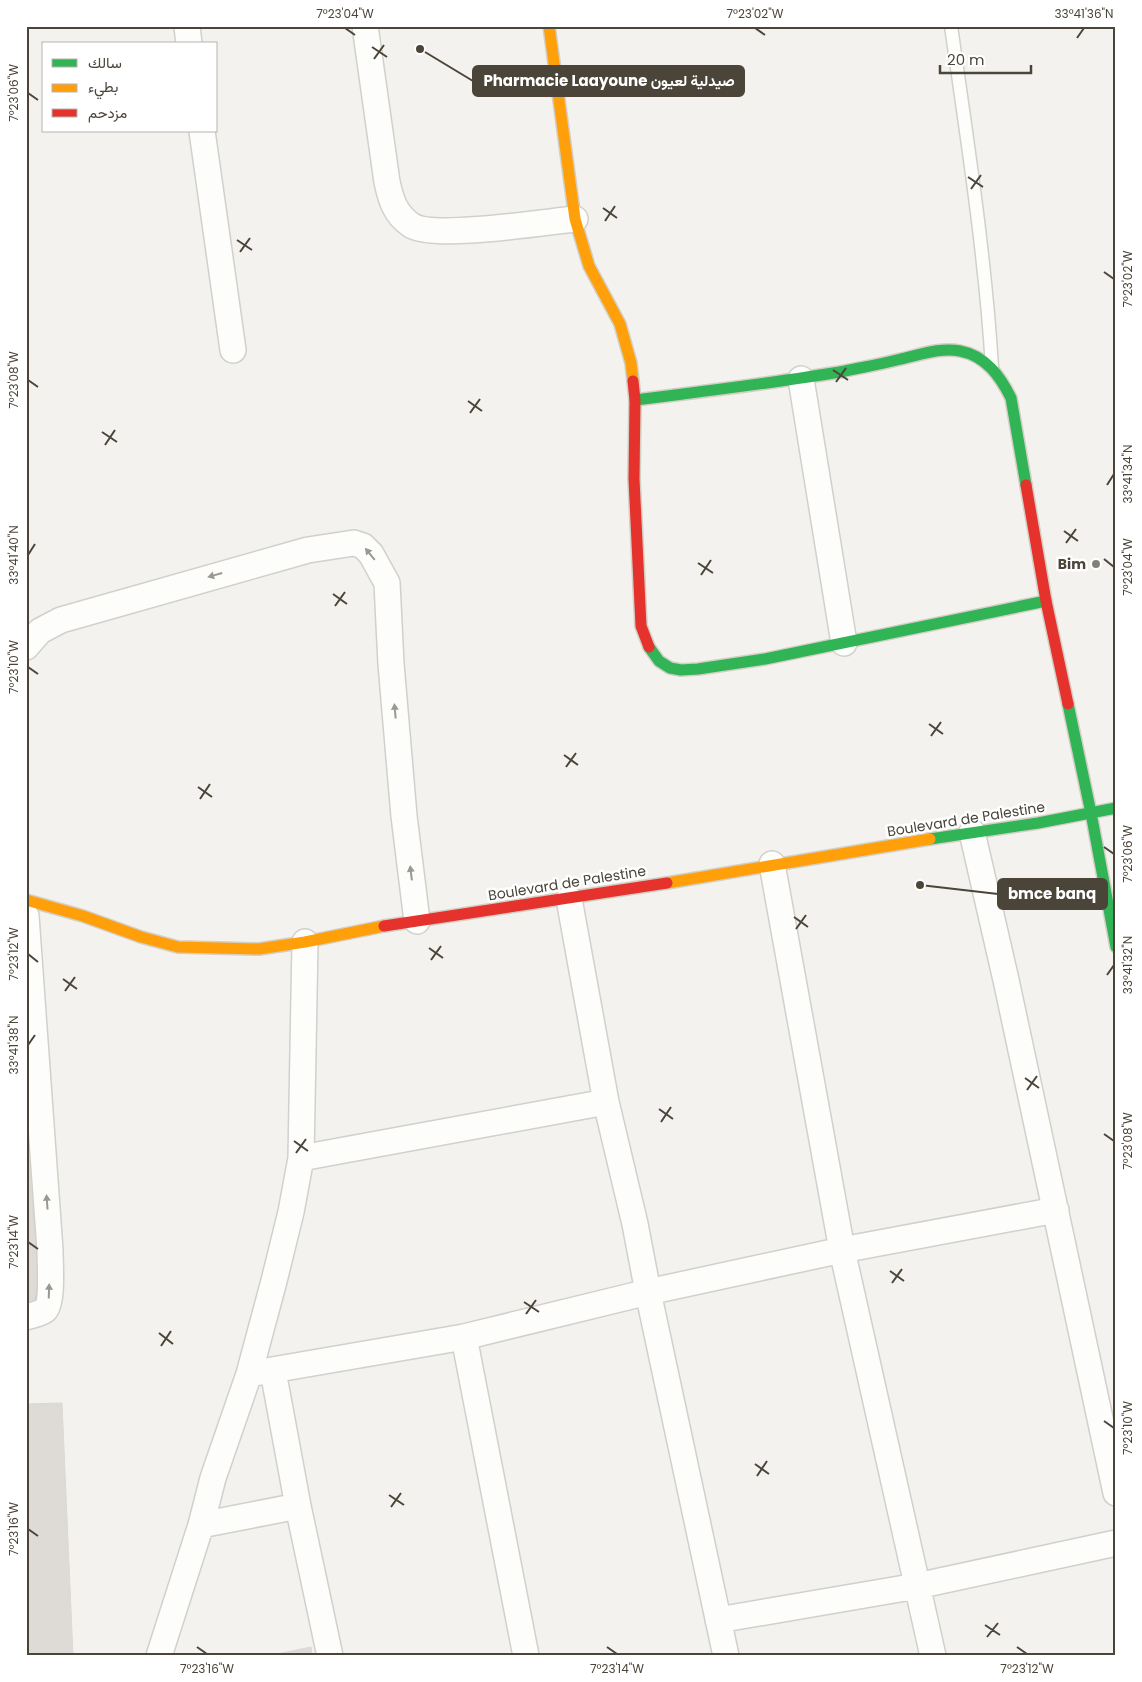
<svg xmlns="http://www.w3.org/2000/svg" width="1142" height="1682" viewBox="0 0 1142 1682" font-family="Poppins,Vazirmatn,sans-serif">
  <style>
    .building { fill: #dedbd6; stroke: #dcd9d4 }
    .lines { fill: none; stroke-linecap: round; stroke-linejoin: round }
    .lane-casing { stroke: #d2d0cb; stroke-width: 15 }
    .street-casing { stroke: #d2d0cb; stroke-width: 28 }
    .fast-casing { stroke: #d3cfc5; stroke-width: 14 }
    .slow-casing { stroke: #d3cfc5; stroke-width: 14 }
    .jam-casing { stroke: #d3cfc5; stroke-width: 14 }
    .lane { stroke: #fdfdfc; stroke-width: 12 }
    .street { stroke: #fdfdfc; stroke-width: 25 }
    .fast { stroke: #30b455; stroke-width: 11 }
    .slow { stroke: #ff9f0a; stroke-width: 11 }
    .jam { stroke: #e5322d; stroke-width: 11 }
    .oneway { fill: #9b9791 }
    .ticks { fill: none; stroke: #4b4439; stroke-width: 2 }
    .poi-dot { fill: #868178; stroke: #fff; stroke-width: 2 }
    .labels { text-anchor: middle; stroke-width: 5; stroke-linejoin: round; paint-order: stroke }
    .poi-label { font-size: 14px; font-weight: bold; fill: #4b4439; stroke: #fff; text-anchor: end }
    .street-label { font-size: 14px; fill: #4b4439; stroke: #fff }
    .leader { fill: none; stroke: #4b4439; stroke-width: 2 }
    .callout-dot { fill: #4b4439; stroke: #fff; stroke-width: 2 }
    .callout { fill: #4b4439; stroke: #4b4439; stroke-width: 2 }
    .callout-label { font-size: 15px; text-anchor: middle; font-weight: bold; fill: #fff }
    .neatline { fill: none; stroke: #4b4439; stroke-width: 2 }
    .ticks-label { font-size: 12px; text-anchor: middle; fill: #4b4439 }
  </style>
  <rect width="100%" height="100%" fill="#f4f2ee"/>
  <path class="building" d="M26,1118l14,186 -14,1z
    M62,1403l11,253h-47v-252z
    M311,1647l1,9h-44z"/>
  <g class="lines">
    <defs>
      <path id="lane" d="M951,26c16,113 34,227 41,341"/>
      <path id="street" d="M187,26l2,18
        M365,26l22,156c4,18 8,32 24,43 22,15 133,-3 164,-6
        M202,131l31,219
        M801,379l43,264
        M26,647l14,-16 21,-11 247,-70 46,-7 9,3 8,8 16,29 4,81 13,152 13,105
        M972,832l34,148 110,513
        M772,864l70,386 91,406
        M569,899l37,203 29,122 13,68 78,364
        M26,916l24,334c0,13 3,52 -5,60 -5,4 -13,5 -19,7
        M301,1158l305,-56
        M464,1337l62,319
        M273,1371l25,135 32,150
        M249,1374l215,-37 184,-45 194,-42 214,-40
        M201,1525l97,-19
        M718,1620l199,-34 199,-43
        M159,1656l42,-131 12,-47 36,-104 25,-93 17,-69 10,-54 4,-216"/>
      <path id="fast" d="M635,400c70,-9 141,-17 210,-29 19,-4 37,-7 56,-12 19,-4 39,-12 59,-8 26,5 40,25 51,47l15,87
        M649,647l10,14 11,7 11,2 17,-1 67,-10 281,-58
        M1068,704l23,109 25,134
        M930,839l108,-16 78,-15"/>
      <path id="slow" d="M549,26l26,193 14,47 31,58 11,39 2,18
        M667,883l263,-44
        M26,900l57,16 58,21 37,10 81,2 46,-7 79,-16"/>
      <path id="jam" d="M633,381l2,19 -1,79 7,147 8,21
        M1026,485l20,116 22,103
        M384,926l283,-43"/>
    </defs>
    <use href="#lane" class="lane-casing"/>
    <use href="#street" class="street-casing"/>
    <use href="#fast" class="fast-casing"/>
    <use href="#slow" class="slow-casing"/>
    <use href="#jam" class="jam-casing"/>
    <use href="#lane" class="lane"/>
    <use href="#street" class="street"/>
    <use href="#fast" class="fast"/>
    <use href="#slow" class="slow"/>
    <use href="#jam" class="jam"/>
  </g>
  <defs><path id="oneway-solid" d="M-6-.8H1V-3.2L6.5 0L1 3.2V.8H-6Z" transform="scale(1.25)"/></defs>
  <g class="oneway">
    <use href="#oneway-solid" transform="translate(370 554) rotate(-129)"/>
    <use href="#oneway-solid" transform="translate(215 575) rotate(164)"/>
    <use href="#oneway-solid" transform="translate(395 711) rotate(-95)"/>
    <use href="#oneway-solid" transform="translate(411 873) rotate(-97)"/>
    <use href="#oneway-solid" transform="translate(47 1202) rotate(-94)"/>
    <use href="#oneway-solid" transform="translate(49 1291) rotate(-88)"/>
  </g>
  <path class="ticks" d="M345,28l10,7M755,28l10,7M1077,38l7,-10M372,47l15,10M374,59l10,-14M28,93l10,7M968,177l15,10M971,189l10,-14M603,208l14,10M605,221l10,-15M237,240l15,10M240,252l10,-14M1104,272l10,7M833,370l15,10M28,380l10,7M836,382l10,-14M468,401l14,10M470,413l10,-14M102,432l15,10M105,445l10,-15M1107,485l7,-11M1064,531l14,10M1066,543l10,-14M28,555l7,-11M1104,559l10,8M698,563l15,10M701,575l10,-15M333,594l14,10M335,606l10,-14M28,667l10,7M929,724l14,10M931,736l10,-14M564,755l14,10M566,767l10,-14M198,787l14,10M200,799l10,-15M1104,847l10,7M794,917l14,10M796,929l10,-14M429,948l14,10M28,954l10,8M431,960l10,-14M1107,975l7,-10M63,979l14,10M65,991l10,-14M28,1045l7,-10M1025,1078l14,10M1027,1090l10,-14M659,1109l14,10M661,1122l10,-15M1104,1134l10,7M294,1141l14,10M296,1153l10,-14M28,1242l10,7M890,1271l14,10M892,1283l10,-14M524,1302l15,10M526,1314l10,-14M159,1333l14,11M161,1346l10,-15M1104,1421l10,7M755,1464l14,10M757,1476l10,-15M389,1495l15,10M391,1507l10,-14M28,1529l10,7M985,1625l15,10M987,1637l11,-14M197,1647l10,7M607,1647l10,7M1017,1647l10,7"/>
  <circle class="poi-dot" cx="1096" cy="564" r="5"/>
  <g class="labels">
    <g class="poi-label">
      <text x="1086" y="569">Bim</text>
    </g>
    <g class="street-label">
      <text transform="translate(966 819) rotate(-9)" y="5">Boulevard de Palestine</text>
      <text transform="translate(567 883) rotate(-9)" y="5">Boulevard de Palestine</text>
    </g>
  </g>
  <path class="leader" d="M420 49L473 81M920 885L998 894"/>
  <g class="callout-dot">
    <circle cx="420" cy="49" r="5"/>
    <circle cx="920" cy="885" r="5"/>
  </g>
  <g class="callout">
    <rect x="473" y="66" width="271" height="30" rx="5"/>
    <rect x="998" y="879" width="109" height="30" rx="5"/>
  </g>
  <g class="callout-label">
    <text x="609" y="86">Pharmacie Laayoune صيدلية لعيون</text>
    <text x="1052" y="899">bmce banq</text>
  </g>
  <rect width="1142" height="1682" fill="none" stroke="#ffffff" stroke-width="55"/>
  <rect x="42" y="42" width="175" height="90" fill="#ffffff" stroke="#b7b4b0"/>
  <rect x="52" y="59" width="25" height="8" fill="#30b455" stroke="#b7b4b0"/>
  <text x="88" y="68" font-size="15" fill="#4b4439">سالك</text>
  <rect x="52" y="84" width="25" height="8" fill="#ff9f0a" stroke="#b7b4b0"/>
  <text x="88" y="92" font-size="15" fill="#4b4439">بطيء</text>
  <rect x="52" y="109" width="25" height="8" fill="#e5322d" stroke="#b7b4b0"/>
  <text x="88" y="118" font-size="15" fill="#4b4439">مزدحم</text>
  <path d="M940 65v8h91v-8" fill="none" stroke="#4b4439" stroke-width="2.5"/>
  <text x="947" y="65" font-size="15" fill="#4b4439" stroke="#ffffff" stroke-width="4" paint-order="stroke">20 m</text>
  <rect x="28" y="28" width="1086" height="1626" class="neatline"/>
  <g class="ticks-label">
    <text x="345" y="18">7°23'04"W</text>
    <text x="755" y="18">7°23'02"W</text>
    <text x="1084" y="18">33°41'36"N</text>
    <text transform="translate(14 93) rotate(-90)" y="4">7°23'06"W</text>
    <text transform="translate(1128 279) rotate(-90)" y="4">7°23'02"W</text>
    <text transform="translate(14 380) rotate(-90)" y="4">7°23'08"W</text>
    <text transform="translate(1128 474) rotate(-90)" y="4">33°41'34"N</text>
    <text transform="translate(14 555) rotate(-90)" y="4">33°41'40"N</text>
    <text transform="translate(1128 567) rotate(-90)" y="4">7°23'04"W</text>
    <text transform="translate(14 667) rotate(-90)" y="4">7°23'10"W</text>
    <text transform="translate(1128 854) rotate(-90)" y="4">7°23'06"W</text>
    <text transform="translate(14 954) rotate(-90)" y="4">7°23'12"W</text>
    <text transform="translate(1128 965) rotate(-90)" y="4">33°41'32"N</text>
    <text transform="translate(14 1045) rotate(-90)" y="4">33°41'38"N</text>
    <text transform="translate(1128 1141) rotate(-90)" y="4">7°23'08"W</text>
    <text transform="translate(14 1242) rotate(-90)" y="4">7°23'14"W</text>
    <text transform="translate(1128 1428) rotate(-90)" y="4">7°23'10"W</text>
    <text transform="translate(14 1529) rotate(-90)" y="4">7°23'16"W</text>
    <text x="207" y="1673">7°23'16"W</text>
    <text x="617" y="1673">7°23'14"W</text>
    <text x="1027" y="1673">7°23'12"W</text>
  </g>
</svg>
